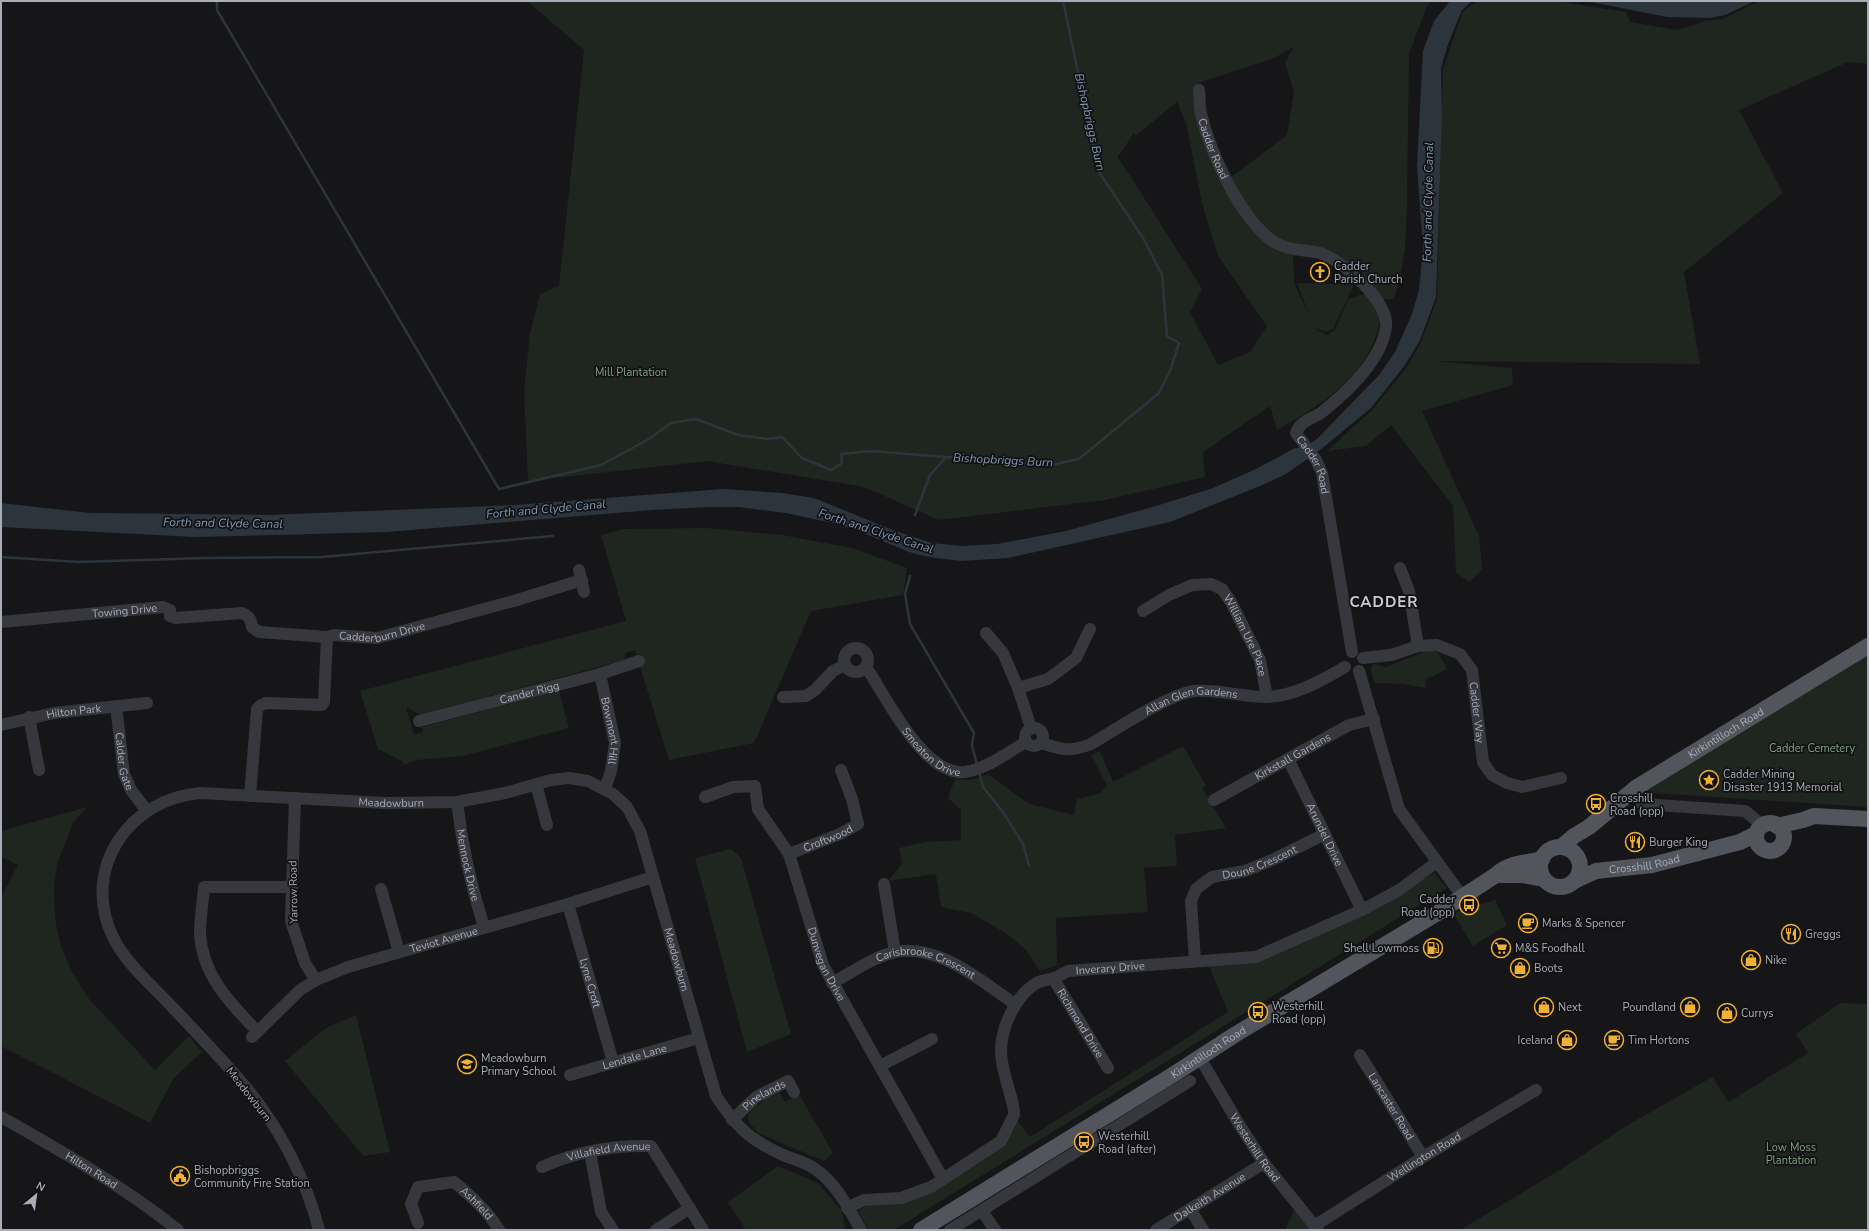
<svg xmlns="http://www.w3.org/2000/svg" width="1869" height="1231" viewBox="0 0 1869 1231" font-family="'Nunito Sans',sans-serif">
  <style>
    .green { fill: #1e261f; fill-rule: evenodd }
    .water { fill: #2c353c }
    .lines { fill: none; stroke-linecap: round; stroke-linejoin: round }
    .stream { stroke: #2c353c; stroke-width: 2.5 }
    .minor { stroke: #37383d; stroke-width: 12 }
    .major { stroke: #53555c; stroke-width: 16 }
    .labels { text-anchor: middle; stroke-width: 3.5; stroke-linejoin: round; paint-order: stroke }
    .street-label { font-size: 11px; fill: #a8adb8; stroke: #111113 }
    .poi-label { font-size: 11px; fill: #a8adb8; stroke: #111113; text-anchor: start }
    .park-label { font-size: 11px; fill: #7fa381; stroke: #111113 }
    .water-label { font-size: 12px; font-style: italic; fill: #7f9bb3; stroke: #111113 }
    .district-label { font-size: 15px; font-weight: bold; letter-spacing: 1px; fill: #c9ccd4; stroke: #111113 }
  </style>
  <rect width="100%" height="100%" fill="#161618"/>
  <path class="green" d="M527,1h904l-4,5 -18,48 -2,152 -2,42 -6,36 -6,15h-10l-24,-30 -25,-17 -41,-3 1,34 16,34 -13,-34 43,1 6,-5 8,5 -21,45 -7,3 -10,-4 1,2 10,5 8,-5 13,-31 20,-6 13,18c-5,60 -56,92 -104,119l-7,-24 -67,46 2,25 -100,23 -166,20 -75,-33 -157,-26 -179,20 -4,-90 6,-58 10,-39 19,-8 25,-236zM1294,47l-9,16 9,29 -7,43 -61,46 -31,-84 3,-14 76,-25zM1177,102l9,21 16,80 16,53 49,70 -17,26 -32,13 -28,-53 12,-23 -84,-132 16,-24 1,3z
    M1477,1h79l70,11 4,9 -5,5 5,-4 48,8 28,-9 18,-2 34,-18h110v63l-20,-2 -109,48 44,83 -99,79 16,92 -266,-3 78,7 1,17 -91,26 57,125 3,33 -12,13 -14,-9 -3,-67 -62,-81 -25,21 -39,5 45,-41 35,-43 14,-25 16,-43 6,-230 20,-58z
    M706,528l76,7 70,13 55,20 -4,27 -92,16 -57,132 -85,17 -34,-110 -10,3 -1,7 -204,55 -14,-8 8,28 9,-3 -1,-5 137,-36 10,37 -106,28 -46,4 -13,5 -2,-4 -24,-12 -18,-58 266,-70 -25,-86 23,-6z
    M1868,649v158l-231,-15z
    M1429,650l9,2 9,17 -22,11 1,8 -23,-4 -29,-1 -3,-14 2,-5 13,3z
    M1183,746l23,40 -4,2 24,40 -51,7 2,31 -33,2 4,44 -92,6 1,47 -17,6 -14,-21 -19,-16 -36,-21 -30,-6 -5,-33 -48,7 14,-17 -3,-16 26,-6 36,-2v-30l-13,-12 7,-19 16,1 17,-6 41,30 45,11 3,-16 24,-6 6,-8 -16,-30 9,-4 13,31z
    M87,807l-14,16 -16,41 -3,24 1,31 6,27 12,28 16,25 66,71 34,-34 13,16 -29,27 -23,44 -149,-77v-149l17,-32 -17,-8v-26z
    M731,849l10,9 50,176 -44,18 -52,-194z
    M1434,873l13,15 -553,342h-25l-11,-19 9,-5 32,-3 102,-57 11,-13 5,-13 13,17 198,-125 -19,-46 50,-6 105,-45z
    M1495,900l12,25 -34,21 -20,-33z
    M1840,1003l28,1v226h-408l100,-60 66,-44 86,-49 17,25 79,-49 -12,-19z
    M356,1015l34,137 -27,4 -78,-95 41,-33z
    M780,1093l5,9 14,-8 34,59 -9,8 -64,-27 -11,-11 -1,-9 17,-15z
    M778,1166l40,17 23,27 5,20h-100l-18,-28z
    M1294,1210l17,20h-26z"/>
  <path class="water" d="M1450,1h22l-10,9 -14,34 -7,24 1,50 -6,179 -16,43 -15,25 -34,43 -51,42 -34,24 -26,12 -90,36 -162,36 -47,3 -32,-4 -20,-5 -53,-22 -23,-7 -47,-10 -48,-6h-30l-56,3 -265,22 -192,5 -194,-10v-24l89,10 179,2 246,-10 208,-16 59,4 32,5 76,31 42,14 29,3 36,-2 69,-13 90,-25 57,-18 43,-19 39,-21h8l14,-9 62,-64 16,-23 17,-38 7,-24 4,-42 -6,-83 6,-114 11,-30z
    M1586,1h169l-30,14 -15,3 -43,-1z"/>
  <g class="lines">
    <path class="stream" d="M217,1v9l282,479 102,-24 48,-26 22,-16 25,-4 42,16 29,4 15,-2 20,21 29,12 11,-7 -1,-9 29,-3 76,6
      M915,515l15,-40 16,-18 105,8 28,-6 80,-66 11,-22 9,-28 -12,-7 -5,-61 -19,-37 -44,-66 -36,-171
      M1,557l77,5 128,-4 116,-1 231,-21
      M910,576l-5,18 5,30 64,109 -2,12 5,20
      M979,772l4,15 20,25 20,32 6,21"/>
    <g class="minor">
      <path id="s1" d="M1199,90c1,8 0,16 2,24 10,40 37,100 70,126 15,11 32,9 49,13 23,7 69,49 66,74 -4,33 -41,67 -65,86 -9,6 -21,8 -25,20l20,27 6,13 30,179"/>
      <path d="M1400,568l9,23 9,55"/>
      <path d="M579,570l5,22"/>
      <path id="s2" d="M1143,611l26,-16 23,-10 19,-1 11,5 9,13 29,58 7,37"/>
      <path id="s3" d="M1,622l162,-15 7,3v6l5,2 67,-5c8,3 9,7 10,14l7,5 68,5"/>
      <path d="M986,633l17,20 15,35 13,40"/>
      <circle cx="856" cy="660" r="12"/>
      <path id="s4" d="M1363,658l28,-3 27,-9 19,-1 23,9 12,16 11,92 9,13 15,8 15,4 39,-9"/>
      <path id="s5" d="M866,667c20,29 57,109 99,105 22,-3 43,-20 61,-30"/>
      <path d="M1359,671l40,138 63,87"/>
      <path id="s6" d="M600,674l15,69 -4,28 -6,18"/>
      <path d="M1018,688l30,-9 28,-21 14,-29"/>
      <path d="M783,697l23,-1 9,-6 18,-19 12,-6"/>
      <path id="s7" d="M116,706l8,68 7,16 16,21"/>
      <path d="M29,717l10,53"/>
      <path id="s8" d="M419,721l181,-47 39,-13"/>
      <path id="s9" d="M1,725l53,-12 93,-10"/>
      <circle cx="1034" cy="737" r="9"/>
      <path id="s10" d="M1042,743c19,7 29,9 49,1 24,-14 78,-50 103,-53 24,-2 48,6 72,6 29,-1 55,-16 79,-30"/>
      <path id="s11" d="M1288,759l74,151"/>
      <path d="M536,784l11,41"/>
      <path id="s12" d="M250,796l7,-87 4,-4 5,-2 56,2 2,-3 3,-65 7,-2 43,3 140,-38 65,-20"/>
      <path id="s13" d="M705,797l28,-10 22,-1 3,23 31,45 34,111 120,214"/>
      <path d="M295,798l-4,123 14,42 11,17"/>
      <path id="s14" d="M1214,800l135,-75 25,-6"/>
      <path id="s15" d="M457,802c5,43 14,84 27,125"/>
      <path d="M1642,804l103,7 17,14"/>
      <path id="s16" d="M789,854l51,-20 18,-10 -6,-25 -11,-29"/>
      <path d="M884,884l11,68"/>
      <path d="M381,889l18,63"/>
      <path id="s17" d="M568,904l45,158"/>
      <path id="s18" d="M1195,961l-4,-60 5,-12 16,-12 33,-6 27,-11 53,-26"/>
      <path id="s19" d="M1053,978l55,90"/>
      <path id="s20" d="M832,983c19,-10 43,-27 63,-31 44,-9 87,30 120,52"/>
      <path d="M257,1031c-27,-28 -55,-56 -57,-98 0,-15 3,-31 4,-46h87"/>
      <path id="s21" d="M252,1037l48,-47 16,-10 32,-13 220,-63 85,-27"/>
      <path id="s22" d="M1360,1055l63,102"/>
      <path id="s23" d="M1200,1058l37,63 27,42 54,67"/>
      <path d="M880,1066l52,-27"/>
      <path id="s24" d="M570,1075l129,-37"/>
      <path id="s25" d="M1,1117c62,35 122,69 177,113"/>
      <path id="s26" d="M732,1120l24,-23 32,-16 6,11"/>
      <path d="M590,1152l11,60 12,18"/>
      <path id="s27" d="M542,1167c33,-15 72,-22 109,-21l52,84"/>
      <path id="s28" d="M847,1208l17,-8 37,-2 30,-11 70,-46 13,-26v-4c-3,-20 -13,-40 -13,-60 0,-23 14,-54 34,-67 6,-4 13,-4 20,-6 4,-2 9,-5 13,-7l188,-14 106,-47 37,-20 38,-28"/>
      <path d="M1190,1209l13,21"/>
      <path d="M982,1211l13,19"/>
      <path id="s29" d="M418,1223l-7,-19 7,-17 36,-5c17,14 34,29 45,48"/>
      <path id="s30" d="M1314,1226l109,-69 113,-67"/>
      <path id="s31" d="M319,1230c-13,-50 -38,-99 -70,-139 -24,-29 -50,-56 -76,-83 -20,-22 -47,-44 -60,-71 -33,-68 16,-138 87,-144l186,10 71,-1 48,-9 46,-13 18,-2 19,3 25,13 14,13 13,24 76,265c20,30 32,43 65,58 11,5 25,8 34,15 22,15 33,39 46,61"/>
      <path d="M656,1230l34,-22"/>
      <path d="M950,1230l240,-149"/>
      <path id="s32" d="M1156,1230l108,-67"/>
    </g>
    <g class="major">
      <circle cx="1770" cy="837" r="14"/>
      <path d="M1777,826l26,-6 11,-4 54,3"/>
      <path id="s33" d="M1561,847l13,-11 15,-9 48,-40 231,-141"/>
      <circle cx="1560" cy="867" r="20"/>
      <path d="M1501,875h21l22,4"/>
      <path id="s34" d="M1574,881l22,-10 56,-6 88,-23 16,-8"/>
      <path id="s35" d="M921,1230l250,-154 65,-42 200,-120 60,-39c13,-13 29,-11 46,-16"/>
    </g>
  </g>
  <defs>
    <symbol id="church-ring" viewBox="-11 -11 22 22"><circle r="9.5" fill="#111113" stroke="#f2b134" stroke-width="1.5"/><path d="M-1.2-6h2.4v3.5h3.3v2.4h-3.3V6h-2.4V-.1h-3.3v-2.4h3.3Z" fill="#f2b134"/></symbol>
    <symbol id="sight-ring" viewBox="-11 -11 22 22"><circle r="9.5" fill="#111113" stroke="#f2b134" stroke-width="1.5"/><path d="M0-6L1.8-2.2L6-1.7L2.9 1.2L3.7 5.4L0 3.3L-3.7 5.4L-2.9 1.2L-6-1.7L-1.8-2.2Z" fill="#f2b134"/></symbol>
    <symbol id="bus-ring" viewBox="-11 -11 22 22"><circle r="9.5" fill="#111113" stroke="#f2b134" stroke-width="1.5"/><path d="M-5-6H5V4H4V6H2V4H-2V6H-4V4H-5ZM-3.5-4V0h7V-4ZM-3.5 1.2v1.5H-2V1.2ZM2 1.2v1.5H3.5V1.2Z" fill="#f2b134"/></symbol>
    <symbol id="restaurant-ring" viewBox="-11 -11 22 22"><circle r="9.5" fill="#111113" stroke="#f2b134" stroke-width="1.5"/><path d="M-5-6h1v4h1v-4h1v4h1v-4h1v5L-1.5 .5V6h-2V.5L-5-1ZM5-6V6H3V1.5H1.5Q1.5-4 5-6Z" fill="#f2b134"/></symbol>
    <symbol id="cafe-ring" viewBox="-11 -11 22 22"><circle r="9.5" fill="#111113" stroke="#f2b134" stroke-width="1.5"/><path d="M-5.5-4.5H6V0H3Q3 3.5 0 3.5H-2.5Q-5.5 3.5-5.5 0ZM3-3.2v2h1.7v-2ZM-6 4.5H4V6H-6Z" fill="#f2b134"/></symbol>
    <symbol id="fuel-ring" viewBox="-11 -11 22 22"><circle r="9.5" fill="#111113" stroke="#f2b134" stroke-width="1.5"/><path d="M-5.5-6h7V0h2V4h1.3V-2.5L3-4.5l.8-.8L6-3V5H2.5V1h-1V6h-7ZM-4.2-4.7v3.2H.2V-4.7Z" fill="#f2b134"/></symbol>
    <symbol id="supermarket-ring" viewBox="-11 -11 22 22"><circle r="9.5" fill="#111113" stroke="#f2b134" stroke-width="1.5"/><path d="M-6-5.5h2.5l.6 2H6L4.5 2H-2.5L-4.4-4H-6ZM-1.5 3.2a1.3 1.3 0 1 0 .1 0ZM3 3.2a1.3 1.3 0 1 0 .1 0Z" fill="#f2b134"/></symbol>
    <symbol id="shop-ring" viewBox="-11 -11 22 22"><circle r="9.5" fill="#111113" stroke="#f2b134" stroke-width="1.5"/><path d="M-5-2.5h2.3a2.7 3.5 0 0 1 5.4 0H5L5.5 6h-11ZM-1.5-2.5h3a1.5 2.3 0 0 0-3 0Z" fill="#f2b134"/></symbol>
    <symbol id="school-ring" viewBox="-11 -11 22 22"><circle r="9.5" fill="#111113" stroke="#f2b134" stroke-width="1.5"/><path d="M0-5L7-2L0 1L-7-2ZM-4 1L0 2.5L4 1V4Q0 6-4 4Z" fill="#f2b134"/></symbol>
    <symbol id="civic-ring" viewBox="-11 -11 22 22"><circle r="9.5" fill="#111113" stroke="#f2b134" stroke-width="1.5"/><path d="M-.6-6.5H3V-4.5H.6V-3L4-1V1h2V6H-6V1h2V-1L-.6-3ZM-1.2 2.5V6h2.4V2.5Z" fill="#f2b134"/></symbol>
  </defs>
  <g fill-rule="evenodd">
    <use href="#church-ring" x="1309" y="261" width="22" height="22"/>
    <use href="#sight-ring" x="1698" y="769" width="22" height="22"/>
    <use href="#bus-ring" x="1585" y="793" width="22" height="22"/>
    <use href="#restaurant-ring" x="1624" y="831" width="22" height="22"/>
    <use href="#bus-ring" x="1458" y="894" width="22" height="22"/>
    <use href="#cafe-ring" x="1517" y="912" width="22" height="22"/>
    <use href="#restaurant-ring" x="1780" y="923" width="22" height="22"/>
    <use href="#fuel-ring" x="1422" y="937" width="22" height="22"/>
    <use href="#supermarket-ring" x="1490" y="937" width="22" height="22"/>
    <use href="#shop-ring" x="1740" y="949" width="22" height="22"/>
    <use href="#shop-ring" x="1509" y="957" width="22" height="22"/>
    <use href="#shop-ring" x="1533" y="996" width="22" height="22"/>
    <use href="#shop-ring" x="1679" y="996" width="22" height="22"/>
    <use href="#bus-ring" x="1247" y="1001" width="22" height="22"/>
    <use href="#shop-ring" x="1716" y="1002" width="22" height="22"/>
    <use href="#shop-ring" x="1556" y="1029" width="22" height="22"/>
    <use href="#cafe-ring" x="1603" y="1029" width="22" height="22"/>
    <use href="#school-ring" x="456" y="1053" width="22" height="22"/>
    <use href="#bus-ring" x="1073" y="1131" width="22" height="22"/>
    <use href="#civic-ring" x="169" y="1165" width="22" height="22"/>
  </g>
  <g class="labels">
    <g class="street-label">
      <text dy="4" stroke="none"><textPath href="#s1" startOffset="61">Cadder Road</textPath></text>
      <text dy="4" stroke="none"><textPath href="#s1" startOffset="505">Cadder Road</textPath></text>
      <text dy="4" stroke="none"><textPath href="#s3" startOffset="124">Towing Drive</textPath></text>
      <text dy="4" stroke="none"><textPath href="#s12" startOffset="279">Cadderburn Drive</textPath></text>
      <text dy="4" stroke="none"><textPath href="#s2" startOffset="139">William Ure Place</textPath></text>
      <text dy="4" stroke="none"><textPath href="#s8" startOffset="114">Cander Rigg</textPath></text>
      <text dy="4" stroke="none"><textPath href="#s10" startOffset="162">Allan Glen Gardens</textPath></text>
      <text dy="4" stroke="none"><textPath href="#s9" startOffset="74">Hilton Park</textPath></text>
      <text dy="4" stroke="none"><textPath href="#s4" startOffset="163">Cadder Way</textPath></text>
      <text dy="4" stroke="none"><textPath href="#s6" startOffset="58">Bowmont Hill</textPath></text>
      <text dy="4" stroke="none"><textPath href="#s33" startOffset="201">Kirkintilloch Road</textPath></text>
      <text dy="4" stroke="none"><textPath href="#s5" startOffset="109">Smeaton Drive</textPath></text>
      <text dy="4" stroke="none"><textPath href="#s14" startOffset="90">Kirkstall Gardens</textPath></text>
      <text dy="4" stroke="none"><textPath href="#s7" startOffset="56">Calder Gate</textPath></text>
      <text dy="4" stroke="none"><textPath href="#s31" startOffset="753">Meadowburn</textPath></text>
      <text dy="4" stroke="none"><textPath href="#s11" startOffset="84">Arundel Drive</textPath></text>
      <text dy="4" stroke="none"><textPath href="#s16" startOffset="42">Croftwood</textPath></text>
      <text dy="4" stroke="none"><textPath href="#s18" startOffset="143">Doune Crescent</textPath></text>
      <text dy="4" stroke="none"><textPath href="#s34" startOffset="73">Crosshill Road</textPath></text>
      <text dy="4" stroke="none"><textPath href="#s15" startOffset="64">Mennock Drive</textPath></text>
      <text transform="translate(293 892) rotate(-91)" y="4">Yarrow Road</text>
      <text dy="4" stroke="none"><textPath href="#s21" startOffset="220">Teviot Avenue</textPath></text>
      <text dy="4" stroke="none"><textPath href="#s31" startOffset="1161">Meadowburn</textPath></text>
      <text dy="4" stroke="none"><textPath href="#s13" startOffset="246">Dunvegan Drive</textPath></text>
      <text dy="4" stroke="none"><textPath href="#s28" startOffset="422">Inverary Drive</textPath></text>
      <text dy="4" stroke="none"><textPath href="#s20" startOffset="103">Carisbrooke Crescent</textPath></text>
      <text dy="4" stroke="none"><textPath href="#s17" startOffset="82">Lyne Croft</textPath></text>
      <text dy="4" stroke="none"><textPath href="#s19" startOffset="53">Richmond Drive</textPath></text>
      <text dy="4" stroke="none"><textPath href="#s35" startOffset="338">Kirkintilloch Road</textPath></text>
      <text dy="4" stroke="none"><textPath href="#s24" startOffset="67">Lendale Lane</textPath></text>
      <text transform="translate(249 1094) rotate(52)" y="4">Meadowburn</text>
      <text dy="4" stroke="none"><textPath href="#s26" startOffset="41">Pinelands</textPath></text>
      <text dy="4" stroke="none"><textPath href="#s22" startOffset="60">Lancaster Road</textPath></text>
      <text dy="4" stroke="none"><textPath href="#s23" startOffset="105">Westerhill Road</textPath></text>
      <text dy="4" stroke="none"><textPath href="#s27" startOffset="69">Villafield Avenue</textPath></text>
      <text dy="4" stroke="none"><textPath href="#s30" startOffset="130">Wellington Road</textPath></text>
      <text dy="4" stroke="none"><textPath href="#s25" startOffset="105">Hilton Road</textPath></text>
      <text dy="4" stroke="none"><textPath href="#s32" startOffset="63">Dalkeith Avenue</textPath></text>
      <text dy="4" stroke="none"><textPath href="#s29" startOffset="106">Ashfield</textPath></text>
    </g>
    <g class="poi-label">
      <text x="1334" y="270">Cadder<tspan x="1334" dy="13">Parish Church</tspan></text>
      <text x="1723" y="778">Cadder Mining<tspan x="1723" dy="13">Disaster 1913 Memorial</tspan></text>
      <text x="1610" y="802">Crosshill<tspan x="1610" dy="13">Road (opp)</tspan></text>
      <text x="1649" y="846">Burger King</text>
      <text x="1455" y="903" text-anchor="end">Cadder<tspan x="1455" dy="13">Road (opp)</tspan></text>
      <text x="1542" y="927">Marks &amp; Spencer</text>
      <text x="1805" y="938">Greggs</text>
      <text x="1419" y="952" text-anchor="end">Shell Lowmoss</text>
      <text x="1515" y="952">M&amp;S Foodhall</text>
      <text x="1765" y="964">Nike</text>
      <text x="1534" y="972">Boots</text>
      <text x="1272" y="1010">Westerhill<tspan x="1272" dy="13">Road (opp)</tspan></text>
      <text x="1558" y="1011">Next</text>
      <text x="1676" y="1011" text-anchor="end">Poundland</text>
      <text x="1741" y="1017">Currys</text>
      <text x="1553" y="1044" text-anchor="end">Iceland</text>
      <text x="1628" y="1044">Tim Hortons</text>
      <text x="481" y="1062">Meadowburn<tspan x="481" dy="13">Primary School</tspan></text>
      <text x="1098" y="1140">Westerhill<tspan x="1098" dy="13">Road (after)</tspan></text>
      <text x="194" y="1174">Bishopbriggs<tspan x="194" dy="13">Community Fire Station</tspan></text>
    </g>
    <g class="park-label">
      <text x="631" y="376">Mill Plantation</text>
      <text x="1812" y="752">Cadder Cemetery</text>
      <text x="1791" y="1151">Low Moss<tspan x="1791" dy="13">Plantation</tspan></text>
    </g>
    <g class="water-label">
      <text transform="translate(1090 122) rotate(77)" y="4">Bishopbriggs Burn</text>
      <text transform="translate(1428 202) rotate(-89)" y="4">Forth and Clyde Canal</text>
      <text transform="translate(1003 460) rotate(3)" y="4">Bishopbriggs Burn</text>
      <text transform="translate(546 509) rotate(-5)" y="4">Forth and Clyde Canal</text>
      <text transform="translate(223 523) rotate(1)" y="4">Forth and Clyde Canal</text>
      <text transform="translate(876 531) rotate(18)" y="4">Forth and Clyde Canal</text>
    </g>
    <g class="district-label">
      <text x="1384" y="607">CADDER</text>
    </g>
  </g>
  <rect width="1869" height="1231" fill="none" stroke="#a8adb8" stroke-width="4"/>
  <g transform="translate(36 1195) rotate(29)" stroke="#111113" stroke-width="3" paint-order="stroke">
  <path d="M0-3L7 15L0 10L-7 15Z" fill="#a8adb8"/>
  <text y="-6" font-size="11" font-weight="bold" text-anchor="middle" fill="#a8adb8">N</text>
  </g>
</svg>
